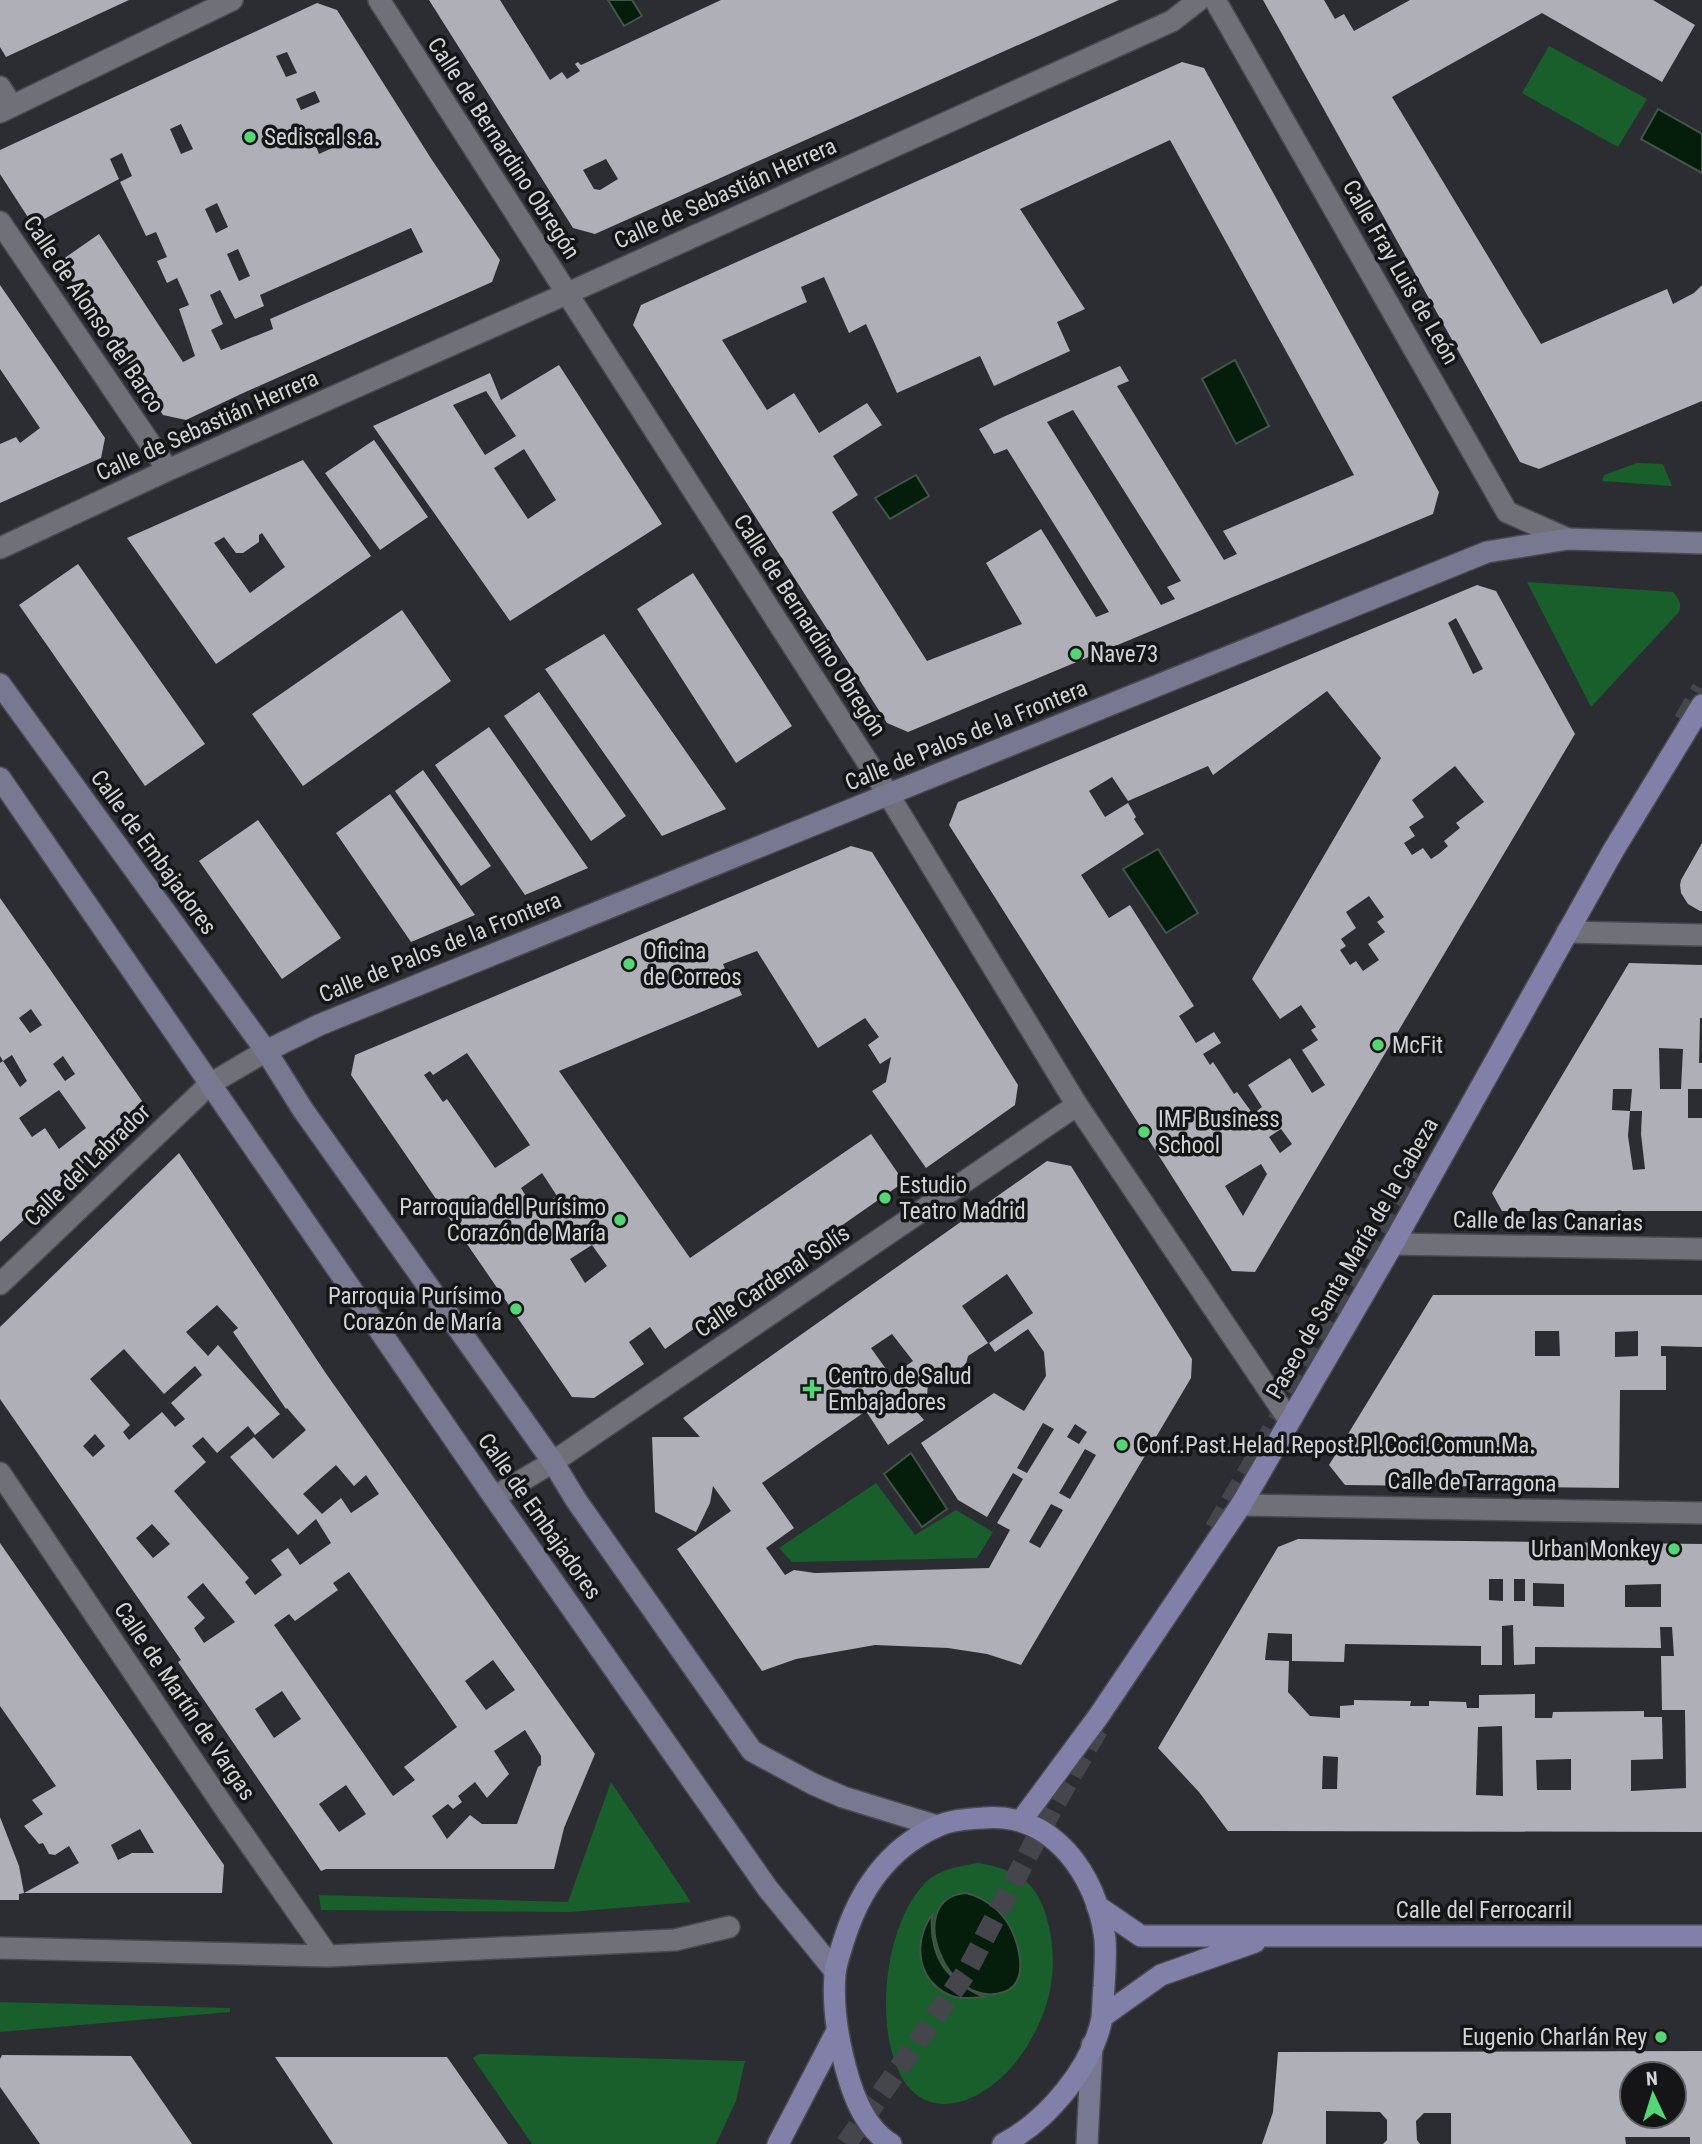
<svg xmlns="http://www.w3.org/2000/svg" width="1702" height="2144" viewBox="0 0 1702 2144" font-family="'Roboto Condensed',sans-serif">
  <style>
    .green { fill: #185f2b }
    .water { fill: #051e0b; stroke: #435548; stroke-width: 2 }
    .building { fill: #aeafb7; fill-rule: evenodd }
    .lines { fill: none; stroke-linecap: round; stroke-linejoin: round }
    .primary-tunnel { stroke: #45464c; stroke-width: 21; stroke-dasharray: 21 10; stroke-linecap: butt }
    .street-casing { stroke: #494a50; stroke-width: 24 }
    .secondary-casing { stroke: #494a50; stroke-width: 24 }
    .primary-casing { stroke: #494a50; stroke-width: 24 }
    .street { stroke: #707078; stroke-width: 21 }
    .secondary { stroke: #787890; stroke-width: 21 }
    .primary { stroke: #8080a9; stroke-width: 21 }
    .poi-dot { fill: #53d673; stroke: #151518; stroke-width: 2.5 }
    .labels { text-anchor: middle; stroke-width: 7; stroke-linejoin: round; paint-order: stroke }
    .poi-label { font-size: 23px; fill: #d3d4d8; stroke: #151518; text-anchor: start }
    .street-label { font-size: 23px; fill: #d3d4d8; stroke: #151518 }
  </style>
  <rect width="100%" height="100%" fill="#2c2d33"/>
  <path class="green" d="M1549,46l98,53 -29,48 -96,-54z
    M1637,463l26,1 9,22 -70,-5 2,-6z
    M1527,582l146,10c6,7 9,11 6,20l-88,95z
    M876,1483l39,52 41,-25 37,22 -16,26 -185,4 -13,-14z
    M611,1782l80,120 -121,10 -249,-2 -2,-15 249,7z
    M978,1863c41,7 60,19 70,60 8,31 6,64 -6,94 -8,19 -19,38 -33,53 -38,41 -95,53 -115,-11 -17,-50 -7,-136 31,-176 14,-14 35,-17 53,-20z
    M0,2002l230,6v4l-230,20z
    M479,2054l266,7 -9,40 -20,43h-184l-59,-86z"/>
  <path class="water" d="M608,0h24l10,16 -18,10z
    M1658,109l44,25v39l-61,-34z
    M1235,360l34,66 -33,18 -34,-65z
    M916,475l13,21 -39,23 -15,-21z
    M1158,849l40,64 -32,20 -43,-64z
    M911,1453l36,56 -25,18 -38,-53z
    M966,1893c14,3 31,14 39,26 13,17 27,63 -1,73 -58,20 -102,-94 -38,-99z
    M932,1915c-3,42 14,65 52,82 -10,1 -20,2 -29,0 -37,-12 -44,-53 -23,-82z"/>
  <path class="building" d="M0,0h129l-123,57 -6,-10z
    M429,0h71l50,80 12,-8 5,7 13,-8 -5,-7 3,-2 3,3 140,-65h398l-524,234 -22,-6zM606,159l12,20 -18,11 -6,-1 -11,-19z
    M1263,0h61l11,19 9,-5 10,17 56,-31h243l42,25 -33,57 -120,-69 -150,84 149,247 126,-55 6,15 21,-11 8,-8v116l-163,68 -19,-7z
    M317,3l20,7 95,150 68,100 -8,22 -251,112 -55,26 -23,-5 -104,-153 40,-28 84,128 12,-6 -16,-47 10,-4 -12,-27 -10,5 -10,-22 10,-4 -11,-25 -10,4 -26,-54 12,-6 -10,-23 -12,6 9,20 -86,46 -33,-51v-24zM287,52l10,21 -11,4 -10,-21zM315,91l5,11 -19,8 -5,-11zM181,124l12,25 -12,5 -11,-25zM337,137l4,7 -22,10 -3,-8zM217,203l11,24 -12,6 -11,-24zM411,228l12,24 -153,67 3,10 -52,21 -10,-20 12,-6 -13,-29 10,-5 15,29 29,-13 -4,-11zM238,249l12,27 -11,5 -12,-27z
    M1182,62l22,6 235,424 -6,22 -525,218 -21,-9 -254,-398 8,-20zM1170,140l184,335 -131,56 14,23 -13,6 -107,-174 12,-5 -9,-15 -117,51 -24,12 15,25 13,-5 102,163 -13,5 -55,-88 -55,34 36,61 -95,37 -95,-149 26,-17 -25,-39 49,-31 -15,-22 -48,30 -25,-40 -27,17 -45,-70 85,-38 -6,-15 23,-10 25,56 17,-9 31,69 83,-37 14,30 76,-35 -13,-29 28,-13 -65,-100zM1073,410l108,171 -14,6 8,12 -14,6 -114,-183z
    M0,285l105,153 -4,20 -101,45v-59l16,-7 4,6 20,-15 -40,-59z
    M559,365l103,159 -152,97 -137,-195 117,-53 11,27zM486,391l30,45 -31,19 -32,-50zM524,449l32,51 -28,19 -34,-51z
    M374,440l54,77 -48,33 -55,-77z
    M303,460l68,96 -155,108 -89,-126zM262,533l23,34 -35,26 -36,-50 10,-6 12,16h7l16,-11v-7z
    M78,564l127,180 -60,42 -126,-181z
    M693,573l99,153 -56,37 -99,-154z
    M1477,585l19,6 79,143 -320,538 -23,-1 -283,-446 9,-23zM1456,618l27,51 -10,5 -25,-51zM1327,691l54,67 -129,221 28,40 21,-14 15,22 -5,3 7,10 -16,10 23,35 -13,8 -22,-35 -42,27 14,22 -9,7 -16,-22 -3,2 -21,-32 -3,3 -7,-11 18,-11 -7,-11 -18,11 -17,-27 15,-10 -64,-101 -21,13 -28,-43 63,-41 -10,-15 2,-2 -8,-14 -23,14 -16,-26 23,-14 16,24 80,-35 5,9zM1455,766l29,36 -28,21 4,5 -16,13 4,5 -8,7 -9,6 -8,-11 -11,7 -8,-12 11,-7 -6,-9 15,-10 -12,-17zM1369,896l15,21 -7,5 8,10 -17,12 11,16 -16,11 -7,-10 -6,4 -10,-15 6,-4 -5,-7 15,-11 -10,-16zM1281,1129l11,15 -12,9 -11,-16zM1261,1164l6,10 -24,42 -18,-30z
    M402,610l49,71 -148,105 -51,-72z
    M604,634l122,175 -64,27 -117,-167z
    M539,692l87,124 -35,25 -87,-125z
    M489,727l99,141 -63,27 -90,-130z
    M423,770l68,96 -30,20 -66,-95z
    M390,794l85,121 -64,27 -75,-109z
    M258,820l83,118 -59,41 -83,-118z
    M1702,843v68h-2l-12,-7 -7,-11 -1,-8 1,-5z
    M851,846l21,6 146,233 -3,20 -89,63 -54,-77 14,-9 5,-25 -11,7 -12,-19 11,-8 -14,-19 -47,30 -61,-97 -34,13 9,21 4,-3 6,13 -183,76 131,187 181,-124 33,48 -239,167 -15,-22 -21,15 15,22 -50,34 -22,-1 -221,-322 4,-20zM467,1053l63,92 -35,23 -48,-69 -4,3 -19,-27 6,-4 3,4zM542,1173l15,23 -22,15 -14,-23zM592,1245l15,21 -22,17 -15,-24z
    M0,898l142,203 -68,72 -74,69v-179l3,-2 17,26 7,-6 -15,-26 -9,6 -3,-5zM31,1009l11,16 -12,8 -11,-15zM63,1056l12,18 -10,7 -12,-17zM59,1090l27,38 -27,21 -14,-21 -13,9 -13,-19z
    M1629,963l73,2v53h-2l-1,45h3v26h-14v29h14v93h-200l-10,-18zM1659,1048l24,1 -2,40h-21zM1613,1089h19l-2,22h12l-1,23 4,35 -12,1 -5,-34 2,-25 -18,-1z
    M179,1153l148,222 268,379 -31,74 -10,41h-228l-5,2 -143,-209 3,-2 -181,-261v-72zM217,1305l21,23 -5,4 53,77 1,-1 19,22 -33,29 -19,-22 -24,20 68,78 18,-16 15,24 -31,22 -12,-17 -17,12 11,15 -27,20 -10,-13 4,-4 -75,-87 32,-29 -14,-16 11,-9 14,16 31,-27 7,9 25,-21 -62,-69 -10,11 -22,-24zM124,1349l40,45 31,-28 7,9 -31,28 14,16 -10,8 -13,-15 -33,28 -6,-8 7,-7 -40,-46zM95,1434l10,12 -12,11 -10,-11zM336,1465l18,21 12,-11 13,19 -28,19 -10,-15 -19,16 -19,-20zM152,1524l18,20 -17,14 -17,-20zM349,1572l108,155 -53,40 11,13 -22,16 -119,-171 15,-11 6,7 43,-31 -5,-7zM203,1583l32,39 -31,21 -10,-15 11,-10 -18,-21zM493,1660l22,30 -29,20 -21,-29zM282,1691l19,28 -27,19 -19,-29zM525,1730l16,26v9l-3,2 -21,57h-35l-12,-9 -23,24 -15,-23 16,-12 5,5 9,-7 -4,-6 17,-14 12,16 22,-24 -15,-23zM346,1785l20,29 -27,18 -20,-28z
    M1047,1161l24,5 121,193 -1,19 -170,287 -34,-11 -39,-6 -73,-3 -79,14 -34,12 -85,-122 54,-38 -18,-25 -3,17 -14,29 -41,-20 -3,-75h48l-17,-19zM1007,1274l26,39 -44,30 6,9 33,-23 16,23 2,24 -22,35 -30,-18 -73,50 37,57 29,17 26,-44 10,6 -26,44 13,7 -21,38 -174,5 -21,-3 -9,5 -19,-27 28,-20 -32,-45 104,-72 22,34 36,-25 -12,-14 15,-11 1,-10 11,-2 27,-19 2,-8 20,-13 -26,-37zM892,1334l21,27 -22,15 -20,-28zM1043,1423l11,6 -27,44 -10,-5zM1075,1424l12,8 -8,12 -12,-7zM1085,1449l11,6 -26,44 -11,-6zM1051,1504l12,6 -23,38 -11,-6z
    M1433,1295h269v52l-41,-1v10h5v34h-46l-1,98 -274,-3 -16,-20zM1535,1331h24l1,25h-25zM1638,1331v25l-23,1v-25z
    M1298,1539l404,5v288l-474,-1 -29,-39 -41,-44 120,-201zM1489,1579h14v22l-14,-1zM1514,1579h11v22h-11zM1533,1583l31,1v23l-31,-1zM1661,1584v23h-36v-22zM1513,1625l1,40 21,-1v-17l126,1 -1,-21h12l2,29h-13l1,54h23l1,78 -55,3v-31l32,-1 -1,-42h-18v-6l-91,1 -1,6h-17v-24l-56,1v13h-12l-1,-6 -37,-1v5h-19l1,-5 -57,-1v5l-14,1v12l-30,-2 -22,-24 1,-31 -24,-1 3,-27 24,1v27l52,1 1,-18 136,2v19h21v-39zM1502,1726l1,70 -27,-1 2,-68zM1323,1756l15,1 -1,32h-15zM1571,1759v31h-34l-1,-30z
    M0,1543l224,322 -2,28h-198l55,-30 -10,-17 -14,9 -6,-1 -6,-11 -4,1 -15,-18 19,-12 -11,-14 24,-14 -56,-80zM140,1829l14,24h-22l-14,7 -7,-15z
    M0,1817l19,49 5,27 -5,1v6h-19z
    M1702,2051v93h-12v-7h-65l1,7h-175v-31h-27l-8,8 1,19 3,4h-37l4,-4v-20l-7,-8 -54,-1v33h-64l11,-32 5,-60zM1632,2074h42v42h-42z
    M2,2055l129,1 61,88h-152l-40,-57v-28z
    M275,2057h172l61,87h-175z"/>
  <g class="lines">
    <path class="primary-tunnel" d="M1684,721l18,-32
      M1215,1529l205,-354
      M846,2144l121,-173 85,-162 46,-80"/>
    <defs>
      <path id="street" d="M379,0l509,794 189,311 212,315
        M1215,0l292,512 61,27
        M0,87l12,19
        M0,112l232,-112
        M0,222l168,248
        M0,548l168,-78 398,-176 606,-273 27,-21
        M1567,932l135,3
        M1393,1244l309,5
        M0,1284l210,-200 56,-33
        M0,1473l226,337 102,146
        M494,1497l59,-35 524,-357
        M1241,1505l461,8
        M0,1948l328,8 347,-16 54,-13"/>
      <path id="secondary" d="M0,684l266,367 37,59 250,352 23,38 176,251 61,33 30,13 94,29
        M0,778l494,719 274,392 67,82
        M266,1051l53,-26 1168,-473 81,-13 134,4
        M1087,2144l5,-99"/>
      <path id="primary" d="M1021,1821l77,-104 143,-212 152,-261 220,-393 89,-146
        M1097,1906l44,30h561
        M1102,2017l59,-42 94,-33
        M778,2144l59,-113
        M891,2144c-30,-18 -42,-60 -49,-91 -6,-26 -9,-53 -7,-79 1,-11 5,-21 8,-31 15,-50 44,-94 93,-116 13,-7 32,-8 47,-9 69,-7 114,57 122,121 1,16 0,31 -1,47 -1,11 -1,22 -2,32 -10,50 -55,103 -99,126"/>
    </defs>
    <use href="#street" class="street-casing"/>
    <use href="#secondary" class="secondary-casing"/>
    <use href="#primary" class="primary-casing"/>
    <use href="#street" class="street"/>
    <use href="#secondary" class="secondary"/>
    <use href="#primary" class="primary"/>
  </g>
  <g class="poi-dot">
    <circle cx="250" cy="137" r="7"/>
    <circle cx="1076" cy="654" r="7"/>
    <circle cx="629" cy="964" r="7"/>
    <circle cx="1378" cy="1045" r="7"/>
    <circle cx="1144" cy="1132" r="7"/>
    <circle cx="885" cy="1198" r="7"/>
    <circle cx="620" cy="1220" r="7"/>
    <circle cx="516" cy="1309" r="7"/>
    <path d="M808.5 1378.5h7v7h7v7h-7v7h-7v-7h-7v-7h7z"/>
    <circle cx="1122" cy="1445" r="7"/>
    <circle cx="1674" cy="1549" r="7"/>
    <circle cx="1661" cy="2037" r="7"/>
  </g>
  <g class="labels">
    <g class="poi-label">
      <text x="264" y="145">Sediscal s.a.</text>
      <text x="1090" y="662">Nave73</text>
      <text x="643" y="959">Oficina<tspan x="643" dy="26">de Correos</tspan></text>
      <text x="1392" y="1053">McFit</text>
      <text x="1158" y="1127">IMF Business<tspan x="1158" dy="26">School</tspan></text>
      <text x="899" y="1193">Estudio<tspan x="899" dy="26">Teatro Madrid</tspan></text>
      <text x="606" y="1215" text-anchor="end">Parroquia del Purísimo<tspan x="606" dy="26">Corazón de María</tspan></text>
      <text x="502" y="1304" text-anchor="end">Parroquia Purísimo<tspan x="502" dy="26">Corazón de María</tspan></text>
      <text x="828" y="1384">Centro de Salud<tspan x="828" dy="26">Embajadores</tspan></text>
      <text x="1136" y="1453">Conf.Past.Helad.Repost.Pl.Coci.Comun.Ma.</text>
      <text x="1660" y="1557" text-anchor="end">Urban Monkey</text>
      <text x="1647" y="2045" text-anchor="end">Eugenio Charlán Rey</text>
    </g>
    <g class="street-label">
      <text transform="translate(504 148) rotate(57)" y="8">Calle de Bernardino Obregón</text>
      <text transform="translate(725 193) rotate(-24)" y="8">Calle de Sebastián Herrera</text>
      <text transform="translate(1401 272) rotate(60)" y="8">Calle Fray Luis de León</text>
      <text transform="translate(94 314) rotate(56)" y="8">Calle de Alonso del Barco</text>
      <text transform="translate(207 425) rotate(-24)" y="8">Calle de Sebastián Herrera</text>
      <text transform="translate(810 625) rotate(57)" y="8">Calle de Bernardino Obregón</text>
      <text transform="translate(966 735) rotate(-22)" y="8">Calle de Palos de la Frontera</text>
      <text transform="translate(154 852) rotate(54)" y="8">Calle de Embajadores</text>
      <text transform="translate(440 947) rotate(-22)" y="8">Calle de Palos de la Frontera</text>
      <text transform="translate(87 1165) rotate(-44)" y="8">Calle del Labrador</text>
      <text transform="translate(1548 1221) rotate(1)" y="8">Calle de las Canarias</text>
      <text transform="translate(1352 1258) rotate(-60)" y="8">Paseo de Santa María de la Cabeza</text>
      <text transform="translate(772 1281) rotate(-34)" y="8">Calle Cardenal Solís</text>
      <text transform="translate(1472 1482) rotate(1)" y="8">Calle de Tarragona</text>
      <text transform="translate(540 1516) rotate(55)" y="8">Calle de Embajadores</text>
      <text transform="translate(185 1701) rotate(56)" y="8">Calle de Martín de Vargas</text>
      <text x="1484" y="1918">Calle del Ferrocarril</text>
    </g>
  </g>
  <g transform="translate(1653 2095) rotate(356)"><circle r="33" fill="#151518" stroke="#616165" stroke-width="2"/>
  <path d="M0-5L12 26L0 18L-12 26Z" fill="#53d673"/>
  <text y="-10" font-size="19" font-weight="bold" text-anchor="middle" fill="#d3d4d8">N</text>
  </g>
</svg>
